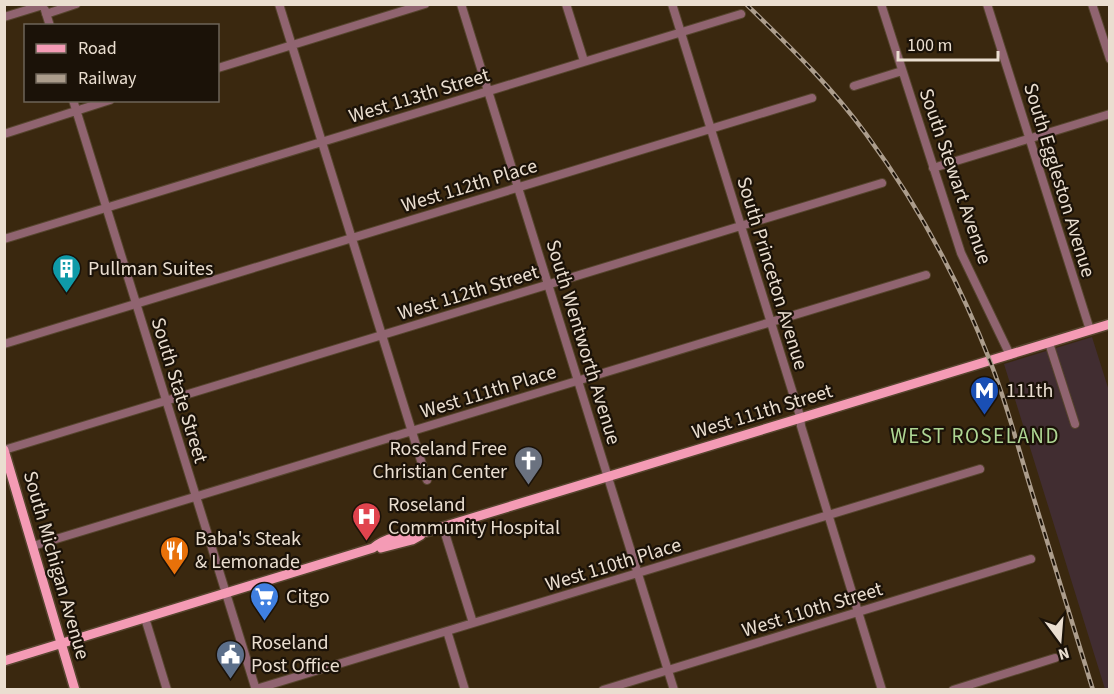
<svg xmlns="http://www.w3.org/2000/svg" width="1114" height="694" viewBox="0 0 1114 694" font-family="'Source Sans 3',sans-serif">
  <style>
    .industrial { fill: #412d31 }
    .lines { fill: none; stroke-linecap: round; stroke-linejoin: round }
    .minor-casing { stroke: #56452e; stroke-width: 10 }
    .major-casing { stroke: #56452e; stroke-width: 12 }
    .minor { stroke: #906470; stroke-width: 8 }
    .major { stroke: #f49bb5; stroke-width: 9 }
    .rail-casing { stroke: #ac9d8c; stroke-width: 4.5 }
    .rail { stroke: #1b1208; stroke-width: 2; stroke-dasharray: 7; stroke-linecap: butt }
    .labels { text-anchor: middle; stroke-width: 4.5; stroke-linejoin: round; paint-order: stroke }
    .street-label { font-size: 20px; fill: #eaded0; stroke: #1b1208 }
    .poi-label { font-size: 20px; fill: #eaded0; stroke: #1b1208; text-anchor: start }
    .neighbourhood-label { font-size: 21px; letter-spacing: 1.5px; fill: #aed693; stroke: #1b1208 }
  </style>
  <rect width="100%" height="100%" fill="#3a280f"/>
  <path class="industrial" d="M1092,337l18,57v151l-2,1 2,6 -1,137h-4l-101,-325z"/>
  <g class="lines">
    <defs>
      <path id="minor" d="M279,4l148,476
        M461,4l213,686
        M566,4l18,57
        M672,4l128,412 1,10 81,264
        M881,4l80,249 49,102
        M987,4l103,326
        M1092,4l18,55
        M45,10l5,16
        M46,14l30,-10
        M4,17l39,-12
        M218,68l207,-64
        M854,86l48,-15
        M73,100l183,590
        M4,134l106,-34
        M933,168l177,-54
        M4,239l737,-225
        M1049,343l26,81
        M4,344l808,-246
        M4,450l878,-267
        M443,527l30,96
        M33,546l893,-271
        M145,618l22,72
        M447,631l18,59
        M256,689l724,-220
        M603,690l428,-131
        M953,690l102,-32"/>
      <path id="major" d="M4,450l71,240
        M381,548l31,-8 9,-5
        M4,661l369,-113c12,-11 37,-15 53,-16l684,-208"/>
    </defs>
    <use href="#minor" class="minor-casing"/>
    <use href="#major" class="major-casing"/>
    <use href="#minor" class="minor"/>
    <use href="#major" class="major"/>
    <defs>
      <path id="rail" d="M746,4c43,42 85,82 120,130 51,69 93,147 124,227 16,40 27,83 40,125 21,68 42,136 63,204"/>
    </defs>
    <use href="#rail" class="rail-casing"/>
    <use href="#rail" class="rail"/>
  </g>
  <defs>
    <symbol id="building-pin" viewBox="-11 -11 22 30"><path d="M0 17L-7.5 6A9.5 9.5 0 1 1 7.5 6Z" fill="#0f9aa8" stroke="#1b1208"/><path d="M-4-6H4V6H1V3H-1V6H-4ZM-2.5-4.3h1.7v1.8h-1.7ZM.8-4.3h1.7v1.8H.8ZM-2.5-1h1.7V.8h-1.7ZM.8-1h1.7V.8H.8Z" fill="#fff"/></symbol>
    <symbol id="metro-pin" viewBox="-11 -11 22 30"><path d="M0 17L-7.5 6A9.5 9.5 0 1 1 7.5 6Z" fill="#1a4fb4" stroke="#1b1208"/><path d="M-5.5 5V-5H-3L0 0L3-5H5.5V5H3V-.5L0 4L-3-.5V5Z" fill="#fff"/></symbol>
    <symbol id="church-pin" viewBox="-11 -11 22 30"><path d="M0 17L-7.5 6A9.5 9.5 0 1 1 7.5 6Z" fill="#6b7280" stroke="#1b1208"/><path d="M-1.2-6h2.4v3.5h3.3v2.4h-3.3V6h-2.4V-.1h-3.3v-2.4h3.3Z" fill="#fff"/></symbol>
    <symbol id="hospital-pin" viewBox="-11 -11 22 30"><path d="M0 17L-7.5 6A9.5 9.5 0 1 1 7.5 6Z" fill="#e0444e" stroke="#1b1208"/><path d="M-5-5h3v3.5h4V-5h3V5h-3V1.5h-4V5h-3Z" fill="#fff"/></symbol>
    <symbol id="restaurant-pin" viewBox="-11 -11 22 30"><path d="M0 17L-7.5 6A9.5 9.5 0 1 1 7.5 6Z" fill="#e8710a" stroke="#1b1208"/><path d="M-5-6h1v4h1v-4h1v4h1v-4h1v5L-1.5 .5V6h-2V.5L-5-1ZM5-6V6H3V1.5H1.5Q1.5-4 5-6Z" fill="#fff"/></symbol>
    <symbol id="supermarket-pin" viewBox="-11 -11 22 30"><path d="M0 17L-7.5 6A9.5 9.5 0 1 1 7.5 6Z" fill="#3f7fe0" stroke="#1b1208"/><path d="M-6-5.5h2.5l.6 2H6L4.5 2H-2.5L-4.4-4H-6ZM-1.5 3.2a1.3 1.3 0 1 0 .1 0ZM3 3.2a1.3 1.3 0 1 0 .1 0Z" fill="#fff"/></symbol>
    <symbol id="civic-pin" viewBox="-11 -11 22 30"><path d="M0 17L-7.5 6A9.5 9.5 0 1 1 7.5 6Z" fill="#5c6f8a" stroke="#1b1208"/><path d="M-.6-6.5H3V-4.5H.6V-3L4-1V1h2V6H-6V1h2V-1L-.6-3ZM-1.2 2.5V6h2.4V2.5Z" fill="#fff"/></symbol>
  </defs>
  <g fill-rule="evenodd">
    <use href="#building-pin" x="50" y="252" width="33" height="45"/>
    <use href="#metro-pin" x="968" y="374" width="33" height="45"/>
    <use href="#church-pin" x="512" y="444" width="33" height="45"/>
    <use href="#hospital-pin" x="350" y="500" width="33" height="45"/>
    <use href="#restaurant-pin" x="158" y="534" width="33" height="45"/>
    <use href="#supermarket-pin" x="248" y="580" width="33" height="45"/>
    <use href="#civic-pin" x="214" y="638" width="33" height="45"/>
  </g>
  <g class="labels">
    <g class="street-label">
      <text transform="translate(419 95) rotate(-17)" y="7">West 113th Street</text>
      <text transform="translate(956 176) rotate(71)" y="7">South Stewart Avenue</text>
      <text transform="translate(1060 180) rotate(73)" y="7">South Eggleston Avenue</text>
      <text transform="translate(469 185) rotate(-17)" y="7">West 112th Place</text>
      <text transform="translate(773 273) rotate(73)" y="7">South Princeton Avenue</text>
      <text transform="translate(468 292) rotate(-17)" y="7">West 112th Street</text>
      <text transform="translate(584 342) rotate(73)" y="7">South Wentworth Avenue</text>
      <text transform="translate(180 390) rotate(73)" y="7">South State Street</text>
      <text transform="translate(488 391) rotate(-17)" y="7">West 111th Place</text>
      <text transform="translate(762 411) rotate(-17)" y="7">West 111th Street</text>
      <text transform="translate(613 564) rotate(-17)" y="7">West 110th Place</text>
      <text transform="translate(57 565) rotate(74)" y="7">South Michigan Avenue</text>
      <text transform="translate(812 609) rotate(-17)" y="7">West 110th Street</text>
    </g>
    <g class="poi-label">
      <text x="88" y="275">Pullman Suites</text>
      <text x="1006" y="397">111th</text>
      <text x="507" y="455" text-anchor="end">Roseland Free<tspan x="507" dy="23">Christian Center</tspan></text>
      <text x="388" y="511">Roseland<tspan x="388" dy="23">Community Hospital</tspan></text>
      <text x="195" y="545">Baba's Steak<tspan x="195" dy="23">&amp; Lemonade</tspan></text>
      <text x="286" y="603">Citgo</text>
      <text x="251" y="649">Roseland<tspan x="251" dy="23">Post Office</tspan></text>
    </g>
    <g class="neighbourhood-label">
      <text x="975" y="443">WEST ROSELAND</text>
    </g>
  </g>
  <rect width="1114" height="694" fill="none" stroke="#eaded0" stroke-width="12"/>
  <rect x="24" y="24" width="195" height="78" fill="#1b1208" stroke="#6e6458" stroke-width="1.5"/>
  <rect x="36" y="44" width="30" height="9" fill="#f49bb5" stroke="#6e6458" stroke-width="1.5"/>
  <text x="78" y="54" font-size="18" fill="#eaded0">Road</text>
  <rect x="36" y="74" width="30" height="9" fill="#ac9d8c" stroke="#6e6458" stroke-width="1.5"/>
  <text x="78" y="84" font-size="18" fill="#eaded0">Railway</text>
  <g transform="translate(1060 640) rotate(164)" stroke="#1b1208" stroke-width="4.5" paint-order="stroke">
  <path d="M0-4.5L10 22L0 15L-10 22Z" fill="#eaded0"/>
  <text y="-9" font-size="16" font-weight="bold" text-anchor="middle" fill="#eaded0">N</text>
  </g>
  <path d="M898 51v9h100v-9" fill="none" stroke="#eaded0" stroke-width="3"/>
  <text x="907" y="51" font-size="18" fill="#eaded0" stroke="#1b1208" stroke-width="4.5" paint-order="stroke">100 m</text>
</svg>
